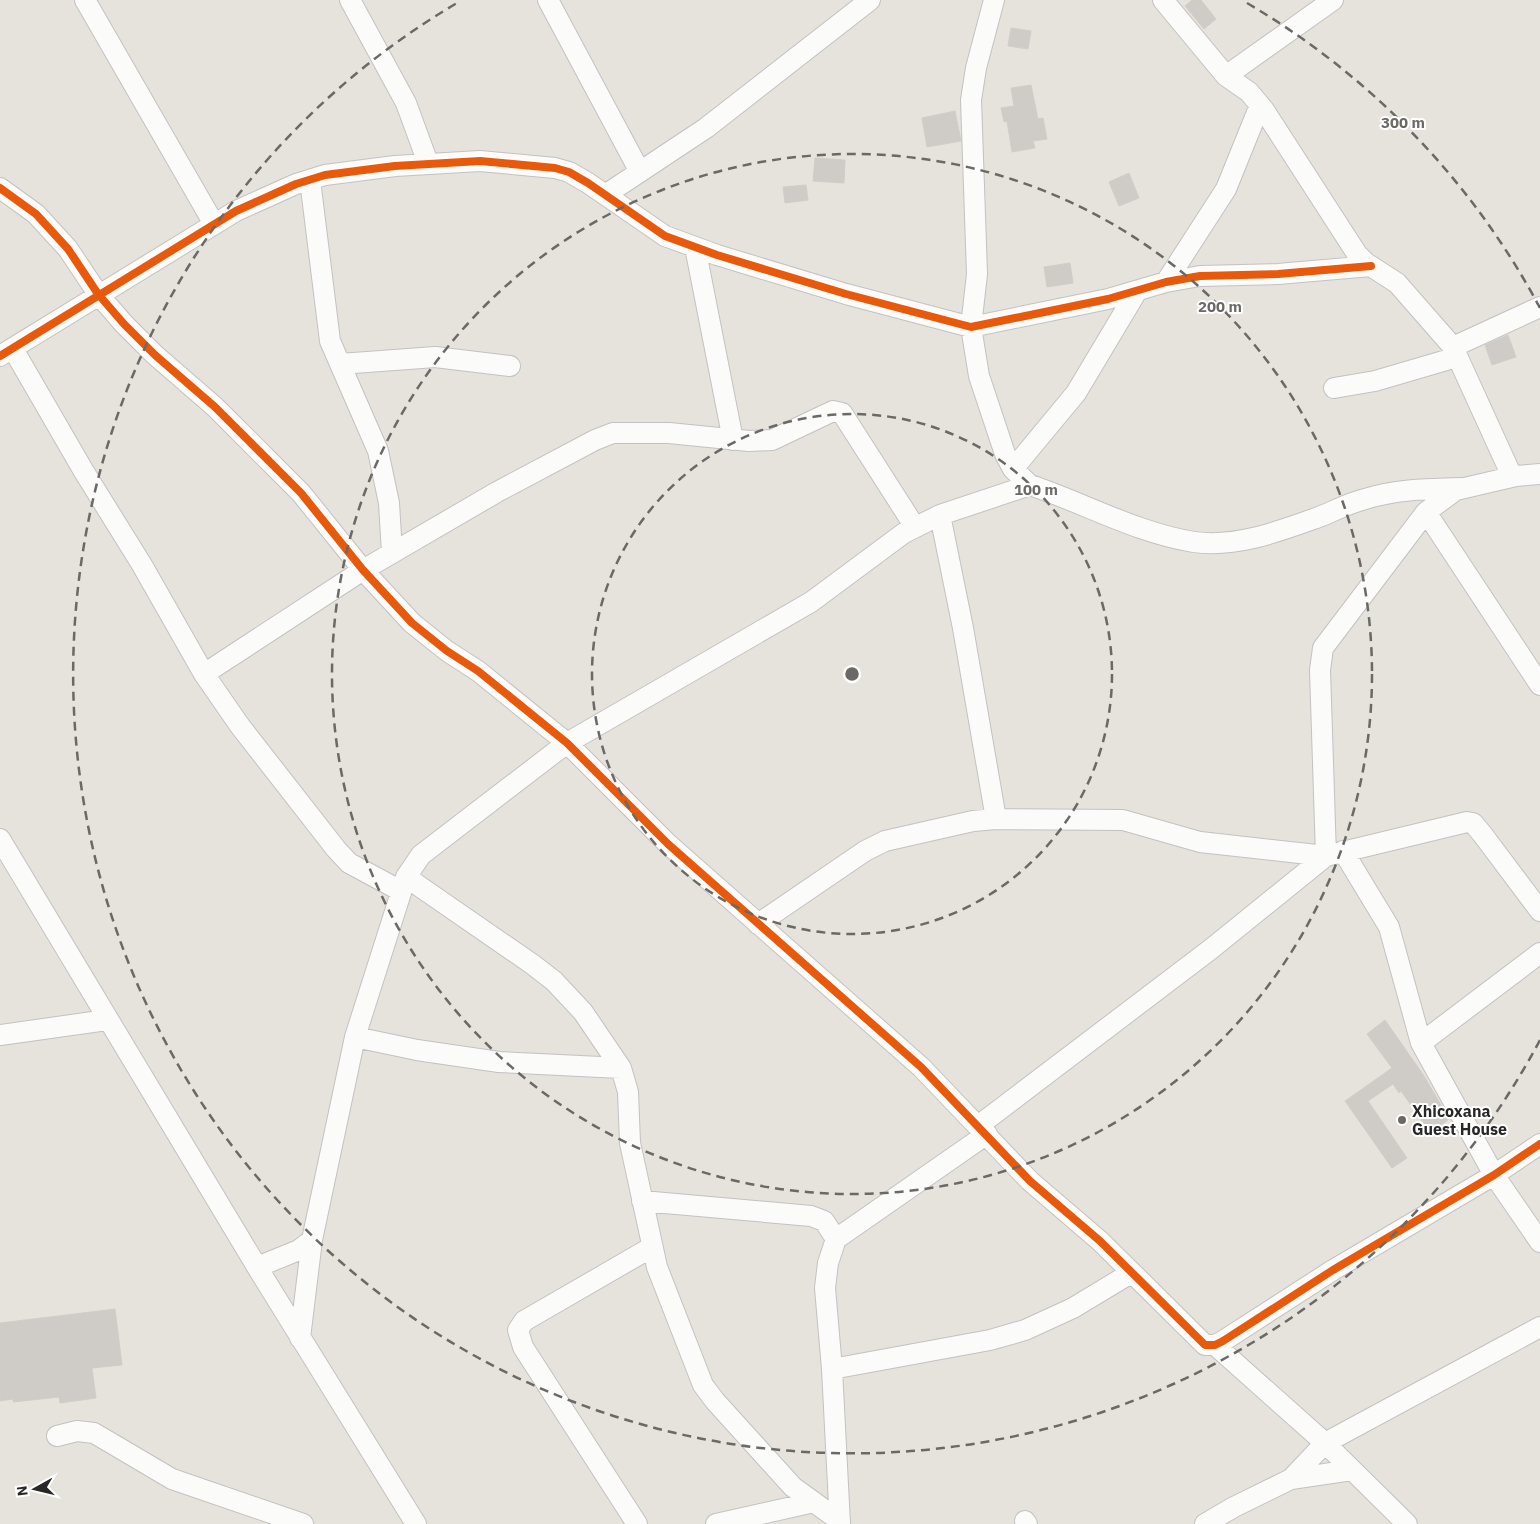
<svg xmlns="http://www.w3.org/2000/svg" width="1540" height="1524" viewBox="0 0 1540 1524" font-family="'IBM Plex Sans',sans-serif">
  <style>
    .building { fill: #cfccc7; stroke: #d1cec8 }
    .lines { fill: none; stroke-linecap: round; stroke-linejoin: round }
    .minor-casing { stroke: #c3c2c2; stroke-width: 22 }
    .minor { stroke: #fbfbfa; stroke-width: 20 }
    .cycleway-casing { stroke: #fff; stroke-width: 11 }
    .cycleway { stroke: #e8590c; stroke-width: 8 }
    .ring { fill: none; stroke: #6a6966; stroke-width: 2.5; stroke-dasharray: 9 6 }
    .poi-dot { fill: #6a6966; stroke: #fff; stroke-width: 2 }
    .labels { text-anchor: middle; stroke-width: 4; stroke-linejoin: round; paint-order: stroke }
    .poi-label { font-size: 16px; font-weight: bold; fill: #272727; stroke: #fff; text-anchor: start }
    .centre { fill: #6a6966; stroke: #fff; stroke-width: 2.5 }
    .ring-label { font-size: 15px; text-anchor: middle; font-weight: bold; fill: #6a6966; stroke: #fff; stroke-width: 4; stroke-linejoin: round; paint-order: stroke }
  </style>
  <rect width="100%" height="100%" fill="#e6e3dc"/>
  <path class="building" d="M1192,0h9l15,19 -12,10 -19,-23z
    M1011,28l20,3 -3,18 -20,-3z
    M1031,85l7,34 5,-1 4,21 -14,2 2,7 -23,4 -5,-31 -3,1 -3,-14 13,-2 -3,-18z
    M955,111l6,30 -34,6 -5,-29z
    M815,158l30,2 -1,23 -31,-2z
    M1129,173l10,25 -20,8 -10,-24z
    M806,185l2,15 -23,3 -2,-16z
    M1070,263l3,20 -26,4 -3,-20z
    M1508,335l8,22 -24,8 -7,-20z
    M1385,1020l39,56 25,43 -18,14 -30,-42 -2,2 -6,-9 -25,17 39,57 -15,10 -47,-67 47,-33 -25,-34z
    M115,1309l7,56 -30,3 4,30 -36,5 -1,-6 -46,5v-3l-13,2v-78z"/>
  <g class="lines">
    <defs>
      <path id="minor" d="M85,0l129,224
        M350,0l56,103 22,60
        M548,0l92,172
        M994,0l-18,68 -5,32 6,174 -6,53 8,49 26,78 8,15 17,16c54,18 107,48 164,57 42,6 86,-11 125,-25 15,-6 30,-14 46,-18 32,-10 64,-10 97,-11
        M1163,0l63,76 23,16 15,18 93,144 9,9 31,20 56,64 57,125 6,4 24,-2
        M1226,76l107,-76
        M310,180l20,161 48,110 11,52 3,50
        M0,188l36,26 32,35 30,45 26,30 31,31 60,52 86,86 62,77 49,53 35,28 31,20 89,72 101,101 253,223 109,114 70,60 105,104h10l8,-4 110,-71 161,-95 46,-31
        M605,195l101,-67 164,-128
        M695,247l38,193
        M1166,282l60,-93 34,-84
        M1453,347l87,-40
        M13,349l70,121 59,95 62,109 36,52 96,123 13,14 52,28
        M0,356l236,-145 60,-27 29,-9 70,-9 85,-5 75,7 14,4 19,11 77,53 52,19 129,39 125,33 137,-28 58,-17 34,-6 78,-2 93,-8
        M340,364l95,-7 75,9
        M1334,388l41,-7 82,-24
        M1013,469l63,-76 61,-102
        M1426,512l114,173
        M940,515l23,113 33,191
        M204,674l159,-104 134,-78 98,-52 18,-7h56l80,8 23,-1 61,-29 9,2 73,114
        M0,839l257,428 159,257
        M1343,851l46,76 32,116 73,132 46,67
        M406,877l126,87 22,17 29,31 38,56 7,24 2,51 27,124 46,118 12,16 78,86 47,34
        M758,924l107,-73 20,-10 88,-20 23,-2 127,1 77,22 126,14 141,-34 6,1 10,12 57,76
        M0,1035l107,-15
        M355,1037l62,13 82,12 122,6
        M1421,1043l119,-90
        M978,1126l233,-177 115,-93 -6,-186 3,-22 103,-136 30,-22 60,-14
        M642,1201l169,15 13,5 12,18
        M257,1267l42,-17 13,-10
        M300,1338l12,-98 43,-203 51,-160 15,-22 146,-112 244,-141 93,-69 36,-18 90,-30
        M1215,1345l110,98 82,81
        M832,1369l158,-29 35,-10 48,-22 58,-35
        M57,1436l20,-5 17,2 78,46 131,45
        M1291,1479l34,-36 215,-116
        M1025,1521l2,3
        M637,1524l-114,-177 -5,-17 6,-9 128,-74
        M716,1524l98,-22
        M840,1524l-8,-155 -7,-81 3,-25 8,-24 151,-105
        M1205,1524l29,-17 57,-28 61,-9"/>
    </defs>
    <use href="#minor" class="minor-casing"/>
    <use href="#minor" class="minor"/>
    <defs>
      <path id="cycleway" d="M0,188l36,26 32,35 30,45 26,30 31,31 60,52 86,86 62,77 49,53 35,28 31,20 89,72 101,101 253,223 109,114 70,60 105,104h10l8,-4 110,-71 161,-95 46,-31
        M0,356l236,-145 60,-27 29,-9 70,-9 85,-5 75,7 14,4 19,11 77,53 52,19 129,39 125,33 137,-28 58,-17 34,-6 78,-2 93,-8"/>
    </defs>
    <use href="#cycleway" class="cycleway-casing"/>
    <use href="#cycleway" class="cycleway"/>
  </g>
  <g class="ring">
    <circle cx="852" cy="674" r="260"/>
    <circle cx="852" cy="674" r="520"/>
    <path d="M1540 1040A779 779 0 1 1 457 3M1247 3A779 779 0 0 1 1540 308"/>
  </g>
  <circle class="poi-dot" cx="1402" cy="1120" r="5"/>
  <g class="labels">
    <g class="poi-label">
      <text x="1412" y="1117">Xhicoxana<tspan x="1412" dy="18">Guest House</tspan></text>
    </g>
  </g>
  <circle cx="852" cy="674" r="8" class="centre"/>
  <g class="ring-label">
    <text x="1403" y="128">300 m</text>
    <text x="1220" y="312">200 m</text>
    <text x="1036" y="495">100 m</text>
  </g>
  <g transform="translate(35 1489) rotate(262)" stroke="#ffffff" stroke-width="4" paint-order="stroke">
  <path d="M0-4L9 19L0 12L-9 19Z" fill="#272727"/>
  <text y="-8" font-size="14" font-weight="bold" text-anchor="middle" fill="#272727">N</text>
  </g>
</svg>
